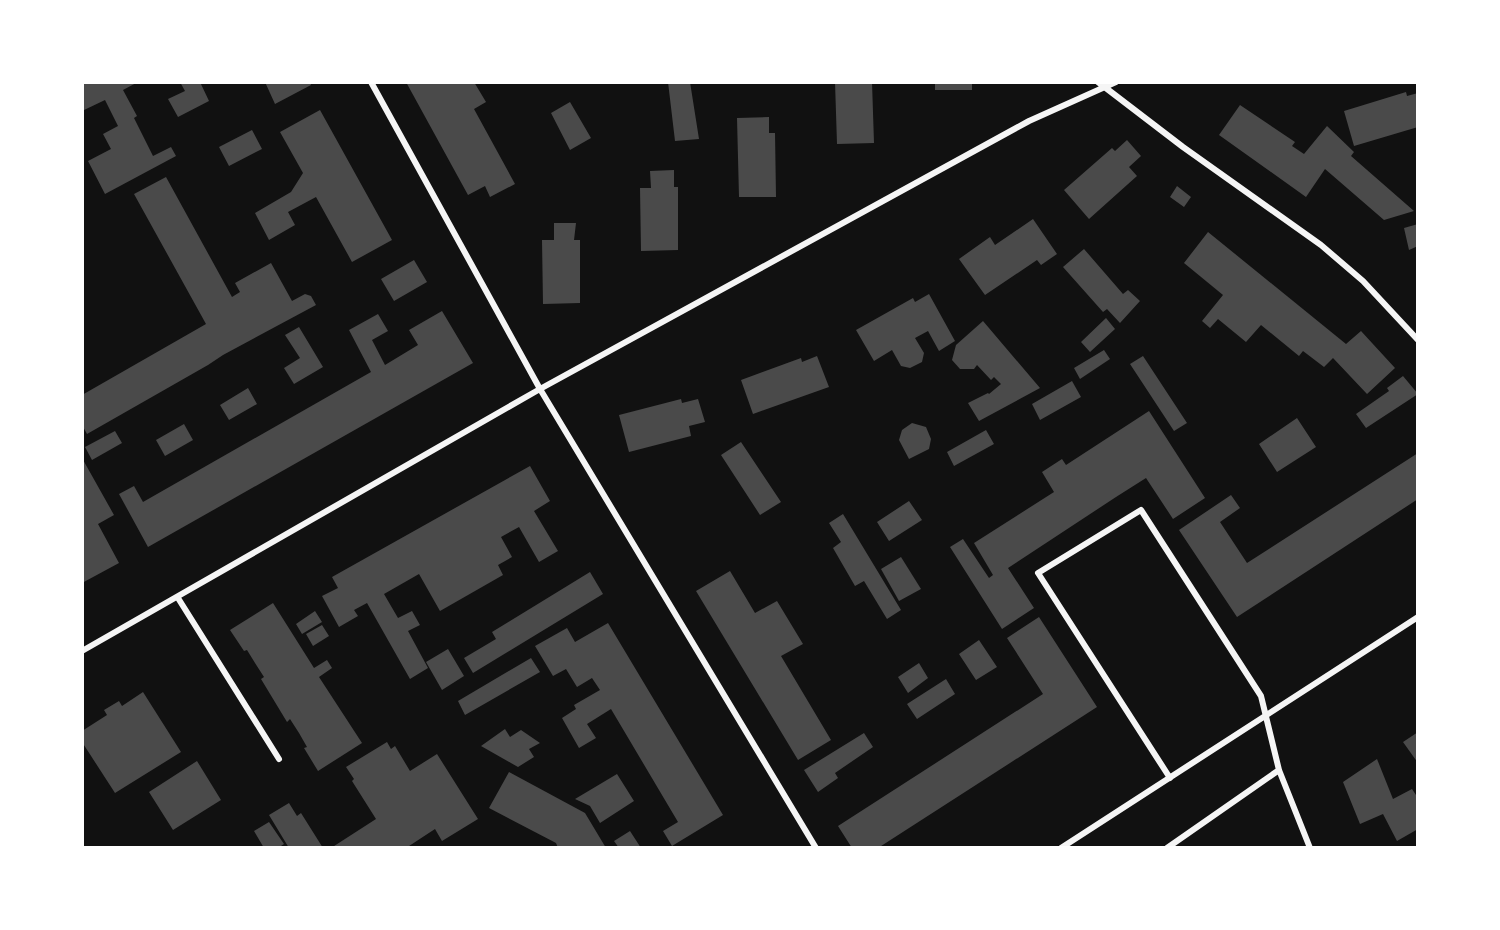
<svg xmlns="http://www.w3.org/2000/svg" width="1500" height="930" viewBox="0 0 1500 930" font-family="'Sofia Sans Condensed',sans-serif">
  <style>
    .building { fill: #4a4a4a }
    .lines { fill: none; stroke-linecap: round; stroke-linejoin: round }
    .minor { stroke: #f5f5f5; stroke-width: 6 }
  </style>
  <rect width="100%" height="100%" fill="#111"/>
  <path class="building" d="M82,82h56l-15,8 14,26 -3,2 19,38 18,-9 5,9 -71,38 -17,-33 23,-12 -8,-15 15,-8 -13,-26 -23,11z
    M180,82h20l9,19 -31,16 -10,-18 17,-8z
    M265,82h45l1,3 -36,19z
    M406,82h68l12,20 -12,7 41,75 -25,13 -5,-11 -17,9z
    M668,82h22l9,57 -24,2z
    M835,82h37l2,61 -37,1z
    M935,82h37v8h-37z
    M1406,92l1,4 11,-3v34l-64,19 -10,-35z
    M570,102l21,36 -21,12 -19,-37z
    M1240,105l55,37 -3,4 12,8 23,-28 27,26 -3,4 63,55 -30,9 -59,-51 -19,28 -87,-62z
    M320,110l72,130 -40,22 -36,-65 -28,15 7,13 -26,15 -14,-27 36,-21 12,-19 -23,-41z
    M769,117v16h6l1,64h-37l-2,-79z
    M252,130l10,19 -33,17 -10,-19z
    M1127,140l14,16 -12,11 8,9 -48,43 -25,-29 48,-42 3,3z
    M674,170v17h4v63l-37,1 -1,-63h11l-1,-17z
    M166,177l66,120 8,-5 -5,-9 36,-20 21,38 13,-7 6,2 5,9 -93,50 -15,10 -121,69 -5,-9v-30l124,-71 -72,-130z
    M1177,186l14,11 -7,10 -14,-10z
    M1033,219l24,35 -16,11 -4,-5 -52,35 -26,-36 31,-22 5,8z
    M554,223h22l-2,17h6v63l-37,1 -1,-64h12z
    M1418,224v22l-9,4 -5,-22z
    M1208,232l138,112 15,-13 34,37 -28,26 -34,-36 -9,9 -21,-16 -4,5 -38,-31 -15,17 -28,-23 -8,9 -8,-7 21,-26 -39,-32z
    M1084,249l39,45 5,-4 12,11 -20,22 -13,-14 -4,3 -40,-45z
    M414,260l13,22 -33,19 -13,-22z
    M929,294l26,47 -16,10 -11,-20 -13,7 9,15 -2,9 -12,6 -9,-2 -9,-16 -18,11 -18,-31 57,-32 2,4z
    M442,311l31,52 -325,184 -29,-53 15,-8 9,16 228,-130 -22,-42 29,-16 10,17 -16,9 13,25 33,-20 -9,-15z
    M1106,318l9,11 -25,23 -9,-10z
    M983,321l57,67 -61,33 -11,-18 20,-10 1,1 12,-10 -7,-7 -3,3 -14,-15 -3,4h-14l-8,-9 4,-15z
    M299,327l24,40 -29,17 -10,-16 16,-10 -15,-23z
    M1104,350l6,9 -30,20 -6,-11z
    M817,356l12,31 -76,27 -12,-34 60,-22 1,4z
    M1143,356l44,67 -13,8 -44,-67z
    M1403,376l15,18 -52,34 -10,-14 33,-23 -2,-3z
    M1072,381l9,16 -41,23 -8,-16z
    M248,388l9,16 -28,16 -9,-15z
    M681,399l1,4 16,-4 7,23 -16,4 2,10 -62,16 -10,-37z
    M1149,411l56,87 -32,21 -27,-41 -30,19 -108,71 26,40 -32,21 -52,-82 13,-8 26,39 4,-3 -19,-32 80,-51 -12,-20 20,-13 4,6z
    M1297,418l19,29 -39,25 -18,-28z
    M912,423l14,4 5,12 -2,10 -20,10 -10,-19 3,-10z
    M184,424l9,16 -28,16 -9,-16z
    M986,430l8,14 -40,22 -7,-14z
    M115,431l7,12 -30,17 -7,-13z
    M741,442l40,60 -21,13 -39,-60z
    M1418,453v46l-181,118 -58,-87 52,-35 9,13 -20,14 27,41z
    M82,458l32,57 -16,9 21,39 -37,20z
    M530,466l20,35 -16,10 24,40 -19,11 -20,-35 -18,10 11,20 -14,8 5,10 -63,36 -21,-37 -35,20 14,24 14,-7 8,14 -12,6 20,37 -18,11 -43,-76 -13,7 4,6 -19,11 -17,-31 16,-8 -6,-11z
    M909,501l13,19 -33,21 -12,-19z
    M843,514l58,96 -14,9 -23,-38 -9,5 -22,-38 8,-6 -12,-19z
    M901,557l20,32 -22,12 -18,-32z
    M730,571l25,42 22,-12 26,43 -22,12 50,84 -33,20 -102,-169z
    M590,572l13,22 -130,79 -9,-15 32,-19 -4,-7z
    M273,603l41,65 13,-8 5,8 -13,9 43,66 -44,28 -14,-23 3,-1 -8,-14 -9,-14 -3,3 -26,-43 3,-2 -9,-14 -8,-13 -3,1 -14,-21z
    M315,611l7,11 -20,12 -6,-10z
    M1039,617l58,90 -219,141h-26l-14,-22 205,-132 -36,-56z
    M608,623l115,192 -51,31 -9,-15 15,-9 -67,-113 -24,15 9,14 -17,10 -17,-30 14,-9 -2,-4 26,-15 -8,-12 -15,9 -11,-18 -13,7 -18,-30 32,-18 8,14z
    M322,625l7,11 -16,10 -7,-12z
    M979,640l18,27 -21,13 -17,-26z
    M448,649l16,27 -22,14 -16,-28z
    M531,658l9,14 -75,43 -7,-14z
    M919,663l9,15 -20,15 -10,-16z
    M946,679l9,15 -38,25 -10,-15z
    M143,692l38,60 -66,41 -33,-51v-11l25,-16 -3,-5 15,-9 3,5z
    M505,729l5,8 11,-7 19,13 -11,6 5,8 -16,10 -37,-21z
    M1418,732v31l-15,-21z
    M864,733l9,14 -38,26 3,5 -20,14 -14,-22z
    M387,742l4,7 4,-3 15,25 27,-17 41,65 -36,22 -7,-12 -29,19h-75l45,-29 -24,-38 2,-2 -8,-12z
    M1377,759l16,40 19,-10 6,9v31l-21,12 -14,-27 -23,10 -17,-42z
    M197,761l24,39 -48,30 -24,-38z
    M509,772l76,41 21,35h-48l-2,-5 -67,-35z
    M617,774l17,27 -34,22 -10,-17 -15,-7z
    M289,803l8,13 4,-3 22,35h-34l-20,-33z
    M269,822l15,22 -6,4h-14l-10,-17z
    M630,831l11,17h-22l-5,-7z"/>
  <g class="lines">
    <path class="minor" d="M371,82l169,307 276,459
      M1098,82l85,65 138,98 42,36 55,59
      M178,598l101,161
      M82,651l458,-262 489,-268 87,-39
      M1170,778l-132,-205 103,-63 120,186 18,74 31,78
      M1061,848l357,-231
      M1167,848l112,-78"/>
  </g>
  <rect width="1500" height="930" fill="none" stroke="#ffffff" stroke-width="168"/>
</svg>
